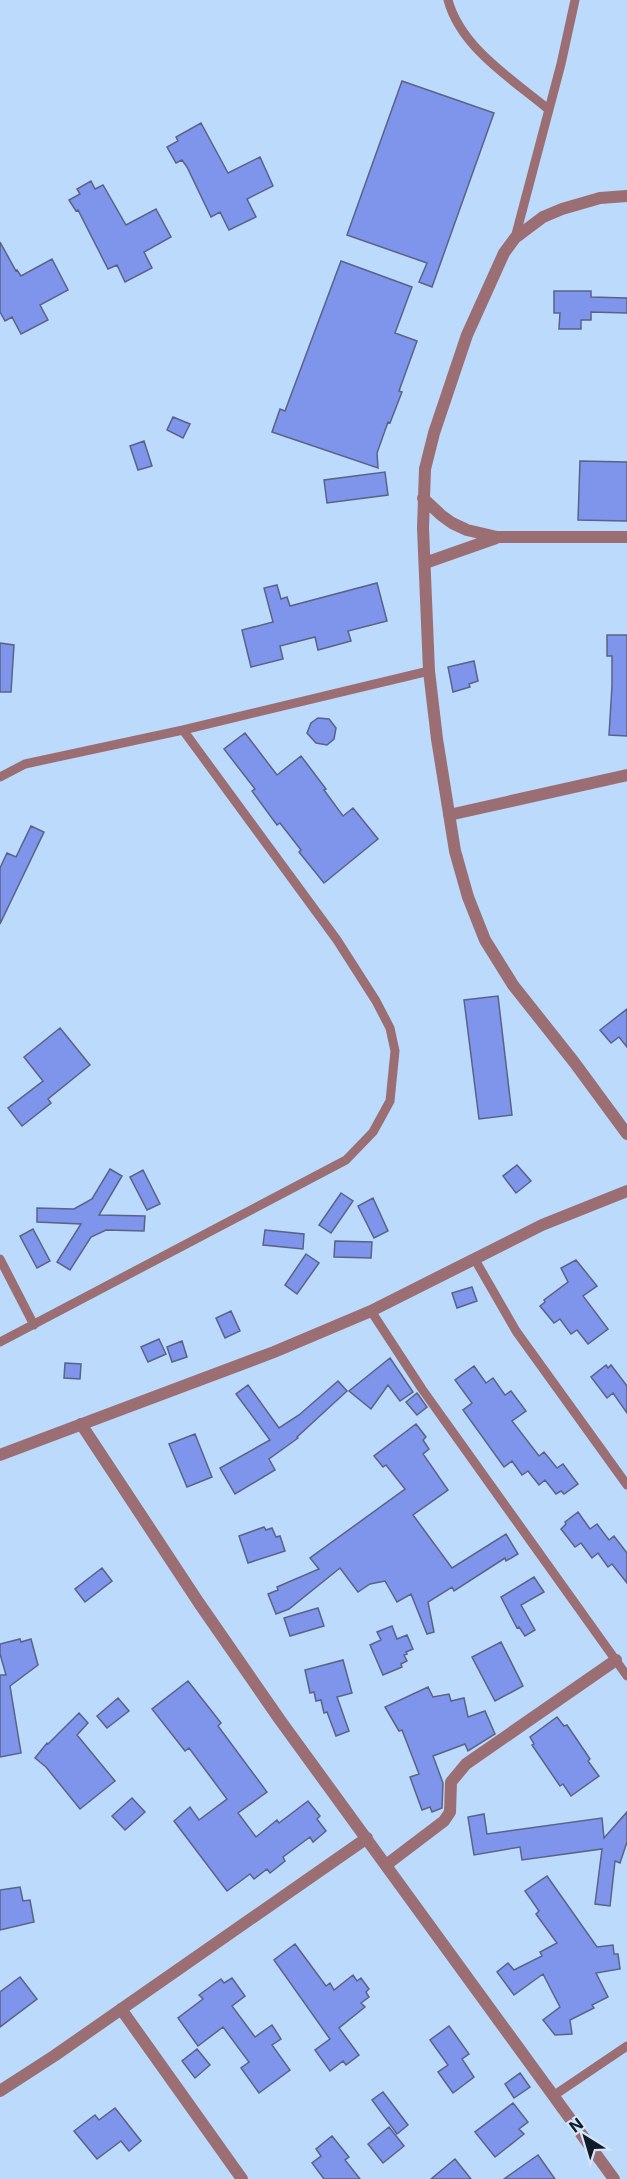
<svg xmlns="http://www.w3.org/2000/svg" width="627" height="2179" viewBox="0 0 627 2179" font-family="Inter,sans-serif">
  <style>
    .building { fill: #7e95eb; stroke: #596386; stroke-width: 1.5 }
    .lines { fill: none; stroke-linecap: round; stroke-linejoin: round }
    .service { stroke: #9b6e73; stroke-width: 9 }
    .minor { stroke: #9b6e73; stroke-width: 12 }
    .tertiary { stroke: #9b6e73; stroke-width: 12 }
  </style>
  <rect width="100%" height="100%" fill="#bbdafc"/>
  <path class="building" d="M402,81l92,32 -62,174 -13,-5 8,-19 -80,-28z
    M201,123l27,50 32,-16 13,29 -26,13 9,18 -27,13 -9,-18 -9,5 -24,-50 -5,-7 -6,3 -9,-16 11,-6 -2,-4z
    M91,181l4,8 8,-4 23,40 30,-16 15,28 -27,15 8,16 -27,14 -8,-17 -9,4 -30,-59 -2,1 -7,-11 11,-6 -3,-5z
    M0,242l16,29 1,-1 4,6 31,-17 16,31 -28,15 8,15 -27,14 -9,-17 -7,4 -5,-9z
    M341,261l71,26 -17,46 22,8 -18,50 3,1 -12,31 -2,-1 -11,31 1,15 -106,-36 8,-23 5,2z
    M554,291h37v6l36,1v15l-36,-1v8h-10v9h-22l1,-16h-6z
    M173,417l17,7 -7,14 -16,-8z
    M144,441l8,25 -14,4 -8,-24z
    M580,461l47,1v59l-49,-1z
    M385,472l3,23 -61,8 -3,-23z
    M377,583l10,38 -39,10 3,10 -33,9 -3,-13 -35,9 3,13 -32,8 -9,-37 31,-8 -9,-34 13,-3 4,14 6,-2 3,9z
    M607,635h20v101l-18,-1 3,-49v-30h-5z
    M0,643l14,2 -3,47h-11z
    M474,661l4,20 -9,3 1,3 -17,5 -5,-25z
    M318,718l11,1 7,9 -2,11 -7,6 -11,-2 -9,-10 4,-10z
    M245,733l32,42 24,-19 25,33 -2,1 19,26 10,-8 25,31 -54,44 -25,-31 2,-2 -21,-27 -3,2 -25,-34 3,-2 -31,-40z
    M31,826l13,6 -44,92v-56l7,-15 9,4z
    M498,996l14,119 -33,4 -15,-119z
    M627,1009v38l-8,-10 -8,6 -11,-13z
    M60,1028l30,37 -42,34 3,4 -29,23 -14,-18 35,-27 -19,-24z
    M517,1165l14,16 -15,12 -13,-17z
    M110,1169l12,7 -23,39 46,1 -1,15 -38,-1 -15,7 -21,33 -13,-8 24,-38 -44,-2v-14l37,1 18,-10z
    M143,1170l17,34 -13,6 -17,-33z
    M341,1193l12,8 -22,32 -12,-8z
    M373,1198l15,33 -14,7 -16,-32z
    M33,1229l17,32 -13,7 -17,-32z
    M265,1230l39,4 -1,15 -40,-4z
    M335,1241l37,1 -1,16 -37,-1z
    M306,1254l13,9 -22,31 -12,-9z
    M576,1260l21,26 -14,10 25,33 -20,15 -11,-14 -6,4 -11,-15 -6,4 -14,-17 5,-4 -1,-2 24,-18 -7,-14z
    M472,1287l5,14 -20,7 -5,-15z
    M231,1311l9,20 -15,7 -9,-20z
    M159,1339l7,15 -18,8 -7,-15z
    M182,1341l5,16 -15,5 -5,-15z
    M390,1358l23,34 -13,9 -12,-16 -17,24 -22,-18z
    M65,1363l16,1 -1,15 -16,-1z
    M606,1365l2,3 3,-3 16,21v27l-14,-20 -6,5 -16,-21z
    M474,1366l12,17 7,-5 12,17 6,-4 15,20 -14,10 27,35 5,-4 13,16 6,-4 15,20 -14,10 -3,-3 -5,3 -11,-14 -6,5 -11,-14 -6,4 -10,-14 -8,6 -41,-57 9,-7 -17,-23z
    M338,1381l9,10 -50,46 1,1 -29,21 6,11 -40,24 -15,-26 50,-28 -34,-46 12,-9 31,43 20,-13z
    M417,1393l10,14 -10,8 -11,-13z
    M416,1424l10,13 -3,3 6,9 -6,5 25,36 -35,25 39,53 54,-34 12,20 -12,7 -1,-3 -51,33 -2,-4 -24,15 6,30 -7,2 -16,-40 -14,8 -12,-21 -15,3 -12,8 -18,-24 -51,41 -13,5 -8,-20 10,-4 -1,-3 42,-18 -9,-11 95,-69 -19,-24 -3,2 -9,-11z
    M195,1434l17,43 -25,10 -18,-43z
    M578,1512l12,17 7,-5 12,16 5,-4 13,17v30l-15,-19 -4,3 -10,-14 -6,5 -11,-15 -6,4 -14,-18 5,-5 -1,-2z
    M264,1527l2,3 6,-2 4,9 4,-1 5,15 -37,12 -9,-27z
    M102,1568l10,13 -27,21 -10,-13z
    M534,1577l10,15 -23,13 14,25 -10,6 -6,-9 -2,1 -16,-31z
    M318,1608l6,18 -34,10 -6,-18z
    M392,1626l5,13 10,-4 6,14 -7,3 1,2 -3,1 3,6 -6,3 1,3 -19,8 -13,-30 11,-5 -4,-8z
    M20,1639l1,3 10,-3 7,26 -28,21 11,67 -21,4v-82h6l-6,-21v-10z
    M501,1642l22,44 -28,15 -23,-44z
    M343,1660l9,33 -15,4 12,34 -13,5 -9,-24 -3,1 -3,-13 -5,1 -2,-9 -4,1 -5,-23z
    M188,1681l33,42 -3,3 49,66 -29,21 18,24 21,-17 2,3 29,-22 12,15 -3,3 9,12 -13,11 -3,-5 -27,20 2,4 -15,12 -3,-4 -13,10 -4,-5 -23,17 -53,-70 16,-14 9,13 28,-21 -38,-51 -4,3 -33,-42z
    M428,1687l5,10 16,-3 2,7 13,-3 4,19 17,-6 10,23 -27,17 -3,-7 -32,12 10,27 -1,25 -10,4 -2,-5 -8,3 -12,-33 9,-3 -17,-44 -3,1 -14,-24z
    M118,1698l11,13 -22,17 -10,-12z
    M79,1713l9,10 -11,12 38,46 -35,28 -34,-42 -11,-9 12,-15 1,1z
    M557,1717l7,9 3,-1 23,34 -2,2 11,15 -28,20 -8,-12 -3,2 -28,-41 2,-1 -4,-7z
    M132,1798l13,14 -20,18 -13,-14z
    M627,1812v30l-7,21 -5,-2 -5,45 -15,-2 7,-55 -80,11 -2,-13 -46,8 -6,-38 16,-3 3,20 115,-16 2,20z
    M547,1876l50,71 16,-2 1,9h4l2,15 -24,4 12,24 -16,8 2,3 -24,12 2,14 -17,1 -12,-15 17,-13 -17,-33 -29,21 -17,-23 11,-9 6,7 28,-14 -2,-4 17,-9 -21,-29 3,-3 -14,-20z
    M20,1887l3,14 7,-1 4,22 -34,8v-40z
    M295,1944l31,42 4,-3 4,7 19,-15 4,6 4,-3 8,11 -3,3 3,5 -8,6 4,4 -26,21 20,27 -13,10 -3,-4 -13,10 -15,-21 15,-11 -56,-79z
    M20,1977l17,22 -37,28v-35z
    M232,1978l13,18 -13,10 23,31 17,-12 9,14 -9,6 18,25 -31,23 -18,-25 8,-6 -26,-35 -25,19 -20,-28 25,-19 -4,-4 22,-16 3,4z
    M449,2026l20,28 -7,5 12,18 -21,16 -15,-21 10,-7 -18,-25z
    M197,2049l13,16 -15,13 -13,-17z
    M520,2073l10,14 -16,11 -9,-14z
    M383,2092l25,33 -11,9 -25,-34z
    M513,2103l15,19 -9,7 5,5 -29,23 -20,-25z
    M115,2108l26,33 -12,10 -8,-10 -24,18 -23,-28 21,-16 4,5z
    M389,2127l15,19 -21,17 -15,-19z
    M332,2136l17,21 -4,3 15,19h-36l-12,-16 9,-7 -5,-7z
    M538,2155l17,24h-51z
    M455,2159l16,20h-40z"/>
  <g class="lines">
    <path class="service" d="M448,0c13,48 64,79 100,109
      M515,238l46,-174 14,-64
      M0,777l25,-13 158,-34 246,-59
      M474,1258l42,73 111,154
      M0,1259l34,66
      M371,1311l51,78 205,287
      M0,1342l346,-182 27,-28 17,-31 5,-50 -5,-23 -14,-27 -39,-61 -154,-210
      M553,2096l74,-50"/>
    <path class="minor" d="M627,196l-27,2 -38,11 -19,8 -28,21 -11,15 -37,82 -33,98 -9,36 -2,59 6,143 8,68 18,112 13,46 17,43 28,45 61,77 53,72
      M423,498l18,17 11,8 15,7 30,7h130
      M425,563l71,-25
      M449,815l178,-40
      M81,1424l118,179 81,117 334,459
      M386,1865l58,-44 6,-9 1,-30 15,-18 150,-104
      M121,2009l121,170
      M0,2091l54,-35 313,-218"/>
    <path class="tertiary" d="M0,1455l274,-103 97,-41 171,-86 85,-34"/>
  </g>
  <g transform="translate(585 2137) rotate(323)" stroke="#d3e6fb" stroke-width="4.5" paint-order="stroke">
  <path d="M0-4.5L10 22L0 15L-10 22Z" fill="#0f1b27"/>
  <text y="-9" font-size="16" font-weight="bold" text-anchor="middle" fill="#0f1b27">N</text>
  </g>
</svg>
